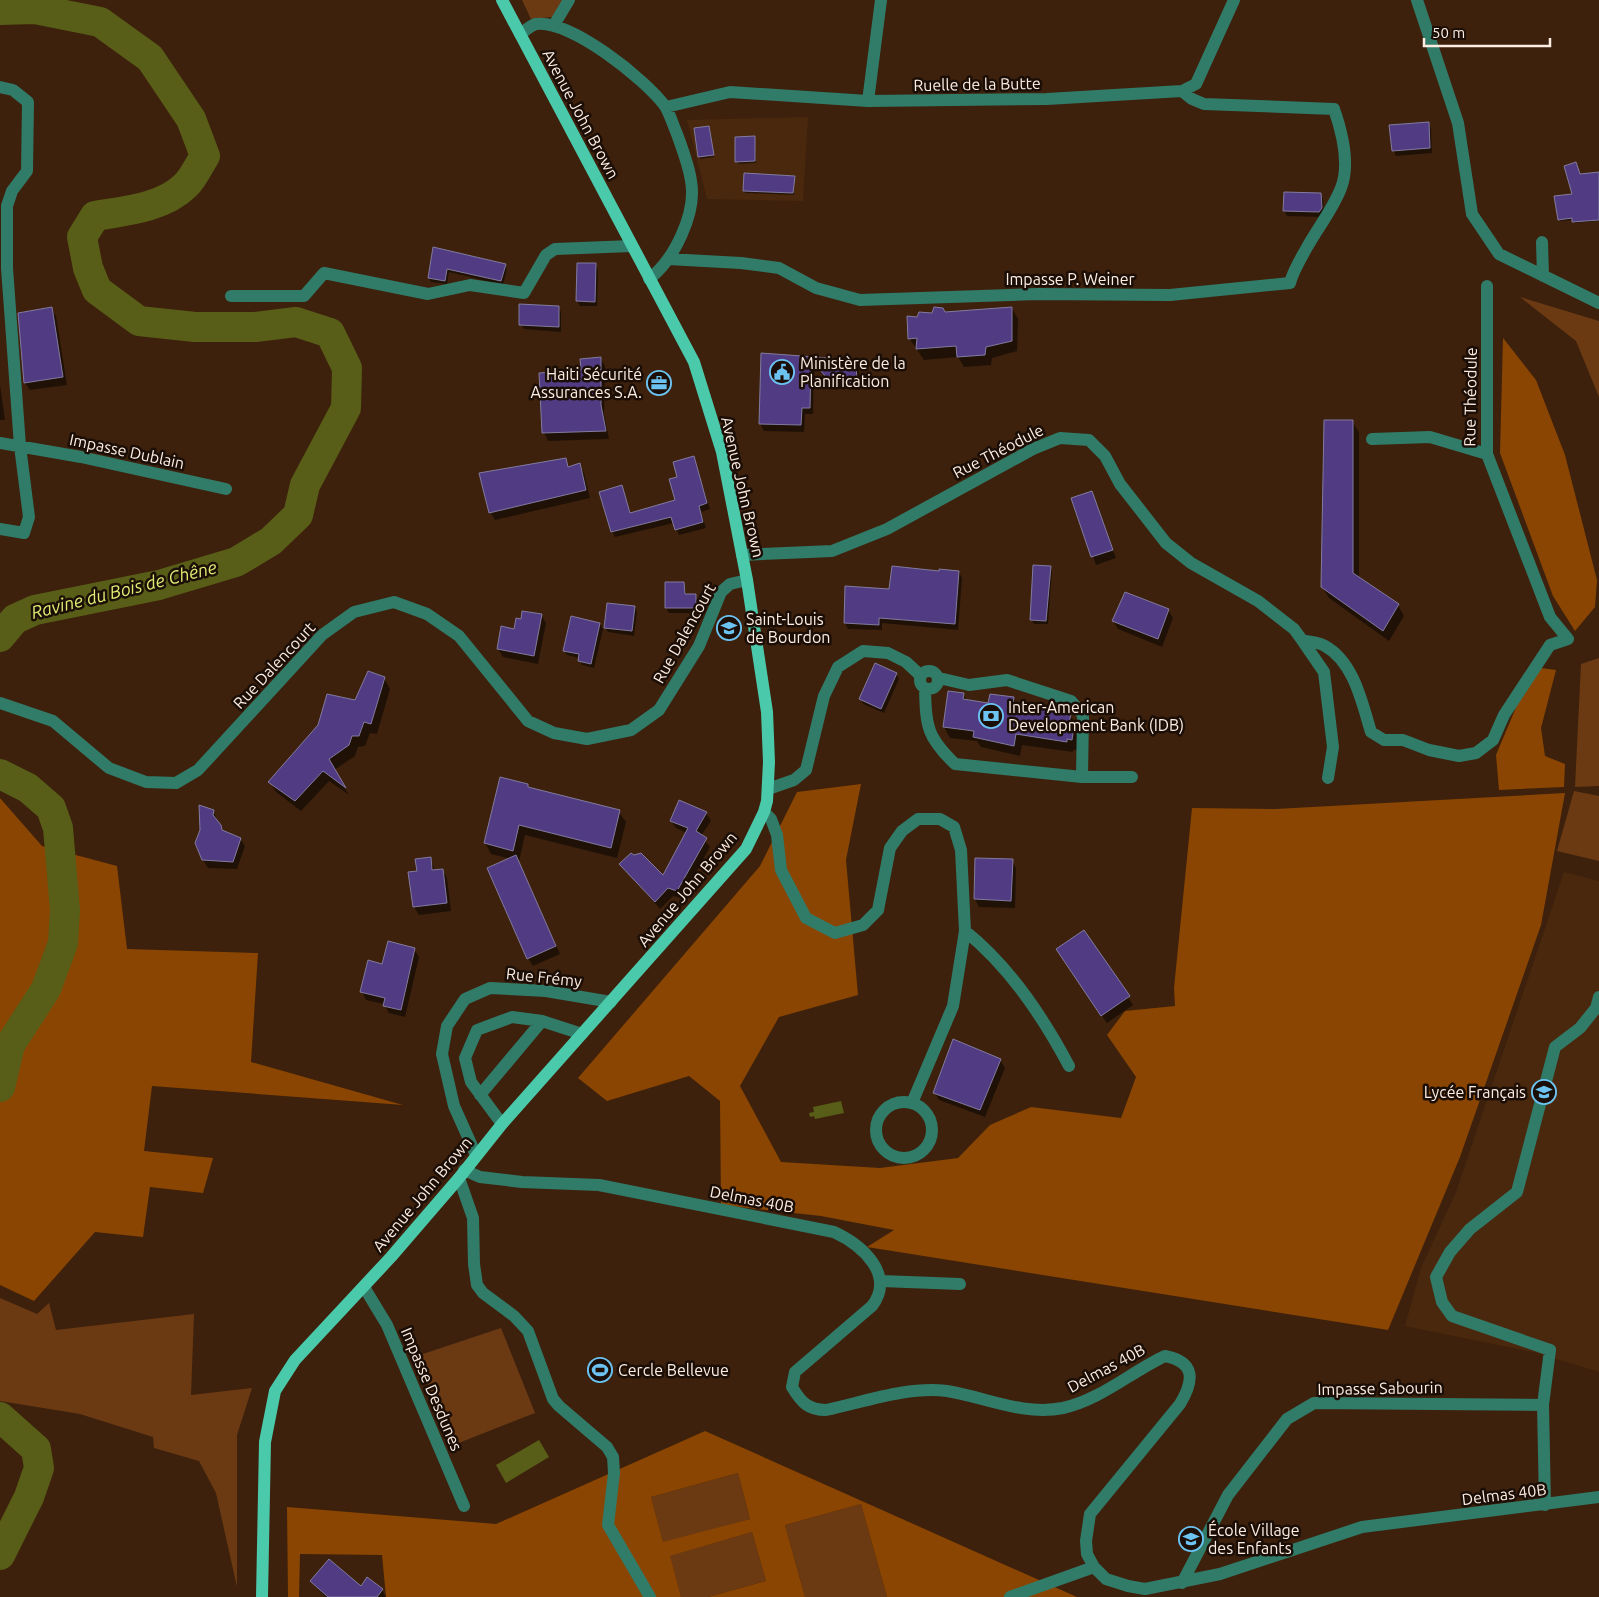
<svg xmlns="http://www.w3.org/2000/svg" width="1599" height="1597" viewBox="0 0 1599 1597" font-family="Ubuntu,sans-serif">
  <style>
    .built { fill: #4a280e }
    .green { fill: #6b3a13 }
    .forest { fill: #8a4502; fill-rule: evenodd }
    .water { fill: #585e17 }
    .shadow { fill: #0007 }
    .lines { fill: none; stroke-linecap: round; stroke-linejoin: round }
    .river { stroke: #585e17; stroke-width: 30 }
    .building { fill: #513c84; stroke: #827b9e }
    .minor { stroke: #317b69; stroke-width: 12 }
    .major { stroke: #4bc9ab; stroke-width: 12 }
    .labels { text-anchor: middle; stroke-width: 5; stroke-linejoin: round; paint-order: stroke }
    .street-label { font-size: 16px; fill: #fdede3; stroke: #1b0e06 }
    .poi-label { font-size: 16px; fill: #fdede3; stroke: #1b0e06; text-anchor: start }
    .water-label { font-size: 18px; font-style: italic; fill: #deeb73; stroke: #1b0e06 }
  </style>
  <rect width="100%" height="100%" fill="#3d210c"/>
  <path class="built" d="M808,117l-5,84 -96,-2 -20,-79z
    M1564,872l35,9v491l-62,-19 -132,-27 16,-58 35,-76z"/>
  <path class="green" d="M522,0h50l-9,16 -32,3z
    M1520,297l79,24v76l-23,-56z
    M1599,658v128l-24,1 6,-123z
    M1574,791l25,5v65l-42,-10z
    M0,1298l37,16 12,-11 7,27 138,-16 -3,81 61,-7 -15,47v152l-21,-94 -17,-32 -45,-13 -1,-11 -73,-23 -80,-13z
    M501,1328l34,85 -84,33 -34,-90z
    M738,1473l12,46 -87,24 -12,-46z
    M861,1504l26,93h-82l-20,-72z
    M752,1532l14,49 -58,16h-27l-12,-41z"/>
  <path class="forest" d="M1503,338l33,42 29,75 32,125 -2,27 -20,24 -22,-35 -53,-143z
    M1533,667l23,3 -15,58 4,28 20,8 -1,23 -65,3 -3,-35z
    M861,784l-15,76 12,135 -79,22 -39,69 41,76 99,6 78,-10 32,-33 41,-18 90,11 15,-41 -29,-42 18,-24 50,-5 -1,-18 18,-180 84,1 289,-16 -24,132 -81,232 -72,173 -521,-83 27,-17 -73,-14 -100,-11 -1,-104 -31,-25 -82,25 -29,-23 182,-212 37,-74z
    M0,798l42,48 75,20 10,83 131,4 -7,109 152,43 -251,-19 -8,65 69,7 -10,35 -53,-6 -7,50 -48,-5 -61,69 -34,-16z
    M705,1431l372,166h-190l-26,-93 -76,21 20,72h-97l58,-16 -14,-49 -82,24 11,41h-295l-4,-42 -82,-1 -1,43h-11l-1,-90 209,17zM738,1473l12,46 -87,23 -12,-45z"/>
  <path class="water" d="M841,1101l3,12 -29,6 -1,-3 -4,1 -1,-4 5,-1 -1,-5z
    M539,1440l10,17 -43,26 -10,-18z"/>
  <path class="shadow" d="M1428,123l3,5 1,25 -36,3 -2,-5z
    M709,127l5,30 -14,2 -5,-30z
    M754,137l2,26 -18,1 -2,-26z
    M1599,174v47l-24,2 -1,-3 -14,1 -1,-2 14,-24 7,-20z
    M794,177v18l-49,-2 -1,-2z
    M1320,194l3,5 1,14 -2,4 -35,-1 -3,-5z
    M434,248l71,17 2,4 -4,16 -54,-13 -2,12 -16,-2 -2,-4z
    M595,264l3,5 -1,37h-17l-3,-5z
    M558,307l3,5v20l-37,-3 -3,-5z
    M1012,308l6,11 -1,32 -25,7 -1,7 -27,2 -6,-10 -34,3 -15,-22 8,-19 28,-6z
    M51,309l5,7 11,69 -37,5 -5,-7z
    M762,355l93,7 4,7 1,21 -24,-2 -22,-22 -1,48h-8l-1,18 -40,-1 -4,-7z
    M601,359l4,7 -1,48 5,25 -61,2 -4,-8 39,-62z
    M0,385l5,35h-5z
    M1352,421l7,11v147l39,26 6,11 -15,25 -60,-43 -7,-11z
    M693,457l17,52 -9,3 5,16 -27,7 -5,-12 -59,14 -3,-6 9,-44 10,27 45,-13 3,-24z
    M565,460l5,8 10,-3 4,8 6,25 -95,22 -5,-8z
    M1091,493l25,65 -20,7 -23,-67z
    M1050,567l2,4 -4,53h-14l-3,-4z
    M959,572l3,6 -4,52 -76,-7v7l-34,-1 -3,-6 46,-33 49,-17z
    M684,584l3,12h8l3,5v12h-29l-3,-5z
    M635,607l2,5 -3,24 -26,-4 -3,-5z
    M1168,610l5,8 -11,29 -44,-18 -5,-8z
    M542,616l4,7 -8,41 -35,-7 -5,-8 24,-29z
    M600,624l3,5 -9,39 -12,-3 -3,-7 -12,-3 -3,-5z
    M896,674l3,5 -15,34 -21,-9 -2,-5z
    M384,678l6,11 -13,45 -7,-1 -5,13 -7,1 -3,9 -21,14 15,25 -20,-14 -28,30 -25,-19 -6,-10 85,-81z
    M963,694l4,7 22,4 24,-7 5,8 52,9 6,10 -1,7 4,7 -2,11h-4v2l-51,-7 -2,11 -39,-9 -4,-6 -27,-3 -6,-11z
    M528,785l2,4 89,23 7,10 -9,36 -92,-23 -6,26 -2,-1 43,94 -27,12 -5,-8 -17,-99 -20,-5 -6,-11z
    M213,811l11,22 16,6 5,7 -8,23 -29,-1 -5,-8z
    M706,813l5,8 -10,15 9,11 -28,51 -9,-2 -13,13 -39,-45 43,13 22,-44 -10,-5 -5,-7z
    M430,858l5,13 7,-1 5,8 4,33 -32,4 -5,-8 -4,-34 8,-1z
    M976,859l36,2 4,7 -1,40 -36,-1 -4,-8z
    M414,949l5,8 -14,60 -16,-4 -5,-9 -18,-4 -4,-8 21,-26z
    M1062,957l66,40 5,8 -26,18z
    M1000,1060l5,8 -20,49 -46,-17 -5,-8z
    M311,1581l71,9 4,7h-61z"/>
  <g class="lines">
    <path class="river" d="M0,10l35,-1 65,13 50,36 41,61 14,37c-6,9 -11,21 -19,29 -23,23 -61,26 -91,31l-13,21 6,31 9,22 42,31 56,6h60l41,-5 34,11 17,35 -1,40 -41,77 -7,30 -27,26 -35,21 -77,23 -124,25 -20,9 -15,18
      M0,774l28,14 23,20 7,20 7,82 -2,33 -17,46 -36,56 -10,42
      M0,1417l36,32 3,19 -10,29 -29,58"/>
  </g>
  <path class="building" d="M1429,122l1,26 -38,3 -3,-26z
    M709,126l5,29 -16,2 -4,-29z
    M755,136v25l-20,1v-25z
    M1576,162l4,12 19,-2v48l-27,2v-4l-14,2 -4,-24 18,-2 -8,-28z
    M744,173l51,3 -2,17 -50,-2z
    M1284,192l37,1 1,15 -3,4 -36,-1z
    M433,247l73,17 -5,17 -54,-12 -2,12 -17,-3z
    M577,263h19l-1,39 -19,-1z
    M519,304l40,2v21l-40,-2z
    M52,307l11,70 -39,6 -6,-70z
    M934,307l9,1 2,4 67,-5v34l-26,6 -1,8 -28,2 -1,-11 -40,3 1,-11 -9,1 -1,-23 10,1 2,-5 13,1z
    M761,353l95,7 1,23 -26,-1 -20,-21 -1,47h-8l-1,17 -42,-1z
    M601,357v48l5,26 -64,2 -3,-60 42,-3 -1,-11z
    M1324,420h29v153l46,31 -16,27 -62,-44z
    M694,456l13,47 -8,3 4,16 -28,8 -4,-13 -60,15 -12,-40 23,-7 8,28 45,-13 -6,-21 8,-2 -4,-15z
    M566,458l2,9 12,-4 6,27 -97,23 -10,-40z
    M1092,491l21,59 -22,7 -20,-59z
    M1033,565l18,1 -5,55 -16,-1z
    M892,566l47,5v-2l20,2 -4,53 -76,-6v7l-35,-2 1,-37 44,3z
    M665,582h19l1,12h11v14h-31z
    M1125,592l44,17 -11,30 -46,-18z
    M607,603l28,3 -3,25 -28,-3z
    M522,611l20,3 -8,42 -37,-7 4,-23 13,3 2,-11 5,1z
    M571,616l29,7 -9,41 -13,-3 1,-7 -16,-3z
    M875,663l22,10 -16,36 -22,-10z
    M368,671l17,6 -14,47 -7,-2 -5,14h-7l-3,9 -20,14 17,29 -23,-17 -28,30 -27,-19 50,-57 9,-31 28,6z
    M948,691l16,2 -1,6 25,4 2,-9 24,3 -1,7 58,10 -3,13h6l-2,13 -5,-1v3l-51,-8 -2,12 -41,-9 1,-6 -31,-4z
    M500,777l28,7v3l92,23 -9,38 -92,-23 -6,26 -29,-8z
    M679,800l28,12 -11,19 11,7 -30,53 -9,-3 -13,14 -36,-38 12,-11 3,2 7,-2 22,22 25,-47 -18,-7z
    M199,805l15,5 -1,5 8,10 1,5 19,8 -8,24 -31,-2 -7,-17 5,-13z
    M516,855l40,91 -29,13 -40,-91z
    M431,857l1,13 11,-1 4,34 -34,4 -5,-35 9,-1 -2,-12z
    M975,858l38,1 -2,42 -37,-2z
    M1084,930l46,66 -29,20 -45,-67z
    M388,941l27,7 -14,62 -18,-4 2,-8 -25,-6 8,-32 14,4z
    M953,1039l48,20 -21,51 -47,-17z
    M329,1559l32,27 6,-9 16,12 -6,8h-49l-18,-16z"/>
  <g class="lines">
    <path class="minor" d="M1417,0l41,123 14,91 27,40 100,49
      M554,25l15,-25
      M520,34c5,-3 11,-9 16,-10 34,-5 109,55 129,82 5,8 8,19 12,28 5,14 12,32 14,47 6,32 -17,79 -42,98
      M0,87l13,3 15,12 -1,69 -15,20 -5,15v62l13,178 9,71 -5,16 -24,-4
      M868,101l13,-101
      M666,107l64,-15 138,9 179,-2 135,-8 14,-7 38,-84
      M1542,242l1,34
      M668,259l73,4 38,5 37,20 44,12 177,-6 133,1 120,-12c3,-12 10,-23 16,-34 11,-20 27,-40 35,-61 9,-23 1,-56 -7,-79l-130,-5 -12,-5 -10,-8
      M231,296h73l20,-23 104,21 42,-9 54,8 22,-38 9,-6 77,-3
      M1372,439l58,-2 57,17v-168
      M0,443l81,14 145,32
      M742,555l90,-4 55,-22 146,-80 27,-11 29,2 16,16 15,28 46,59 25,20 67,38 36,28 8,11 22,32 9,75 -5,31
      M1302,640c7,2 17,2 23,6 29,16 37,57 46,86l13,8h19l26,10 30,6 17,-3 17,-13 11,-25 46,-70 18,-6 -18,-22 -63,-163
      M920 680a9 9 0 1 1 18 0a9 9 0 1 1-18 0Z
      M939,678l30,7 38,-5 64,21 12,14 -1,62
      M925,689c1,38 2,48 30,75l127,13h50
      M0,703l53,18 56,47 37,14 30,1 22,-13 124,-135 32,-23 40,-10 33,12 32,22 69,85 26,12 33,6 44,-9 28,-20 40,-64 22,-54 9,-8 17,-4
      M768,789l26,-9 12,-10 18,-74 14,-29 25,-16 25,2 18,9 14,13
      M764,812l7,7 6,16 4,35 25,48 29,15 28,-8 15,-15 12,-62 12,-17 16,-12h22l14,8 7,23 4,81 -12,75 -41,97
      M965,931c44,35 78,86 104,135
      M480,1095l62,-74
      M876 1130a28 28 0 1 1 56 0a28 28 0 1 1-56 0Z
      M502,1124l-31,-42 -6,-24 12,-28 35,-13 30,4 40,13
      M476,1155l-22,-49 -12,-52 5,-28 18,-27 25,-11 56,3 65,11
      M464,1170l16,7 42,5 77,3 235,47c28,13 62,43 38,74l-77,66 -3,15c9,15 16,23 34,23 38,-8 81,-24 121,-19 38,6 76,25 116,17 37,-8 68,-36 102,-52 31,6 29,25 15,48l-90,110 -4,27 1,13 7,13 12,12 22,7 17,3 75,-15 142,-47 237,-30
      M459,1178l14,40 1,46 3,21 6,8 31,23 14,15 25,68 6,7 48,41 6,10 1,16 -6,52 42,72
      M881,1281l79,3
      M364,1287l23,38 77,181
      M1545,1505l-2,-100 7,-55 -98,-34 -10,-14 -6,-25 14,-25 20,-23 47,-37 38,-145 25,-19 16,-20 3,-11
      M1182,1583l46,-88 59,-76 27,-16 229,2
      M1010,1597l84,-30"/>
    <path class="major" d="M262,1597l3,-155 10,-51 20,-31 96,-103 68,-79 43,-54 244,-275 18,-37 3,-11 2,-39 -2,-50 -20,-132 -25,-128 -28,-90 -192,-362"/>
  </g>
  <defs>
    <symbol id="civic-ring" viewBox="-11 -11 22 22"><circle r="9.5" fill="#1b0e06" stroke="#6cc3f2" stroke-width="1.5"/><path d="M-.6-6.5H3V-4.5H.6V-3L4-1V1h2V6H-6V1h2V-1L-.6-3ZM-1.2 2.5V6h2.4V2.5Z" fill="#6cc3f2"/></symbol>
    <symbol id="office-ring" viewBox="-11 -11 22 22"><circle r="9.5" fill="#1b0e06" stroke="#6cc3f2" stroke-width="1.5"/><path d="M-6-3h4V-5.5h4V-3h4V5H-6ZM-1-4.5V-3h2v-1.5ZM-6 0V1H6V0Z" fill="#6cc3f2"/></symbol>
    <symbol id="school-ring" viewBox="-11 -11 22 22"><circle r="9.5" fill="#1b0e06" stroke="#6cc3f2" stroke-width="1.5"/><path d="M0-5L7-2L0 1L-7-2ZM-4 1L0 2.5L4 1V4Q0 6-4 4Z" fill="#6cc3f2"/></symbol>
    <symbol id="bank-ring" viewBox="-11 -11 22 22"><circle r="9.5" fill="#1b0e06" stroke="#6cc3f2" stroke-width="1.5"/><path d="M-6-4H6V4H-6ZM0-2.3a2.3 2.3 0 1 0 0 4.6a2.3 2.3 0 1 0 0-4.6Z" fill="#6cc3f2"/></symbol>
    <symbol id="stadium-ring" viewBox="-11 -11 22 22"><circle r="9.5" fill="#1b0e06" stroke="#6cc3f2" stroke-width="1.5"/><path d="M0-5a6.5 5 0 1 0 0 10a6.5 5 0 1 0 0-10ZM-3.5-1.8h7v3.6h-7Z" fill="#6cc3f2"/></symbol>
  </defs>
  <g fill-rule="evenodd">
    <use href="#civic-ring" x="768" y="358" width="28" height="28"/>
    <use href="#office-ring" x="645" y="369" width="28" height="28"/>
    <use href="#school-ring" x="715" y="614" width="28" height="28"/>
    <use href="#bank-ring" x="977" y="702" width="28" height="28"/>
    <use href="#school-ring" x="1530" y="1078" width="28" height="28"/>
    <use href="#stadium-ring" x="586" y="1356" width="28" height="28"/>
    <use href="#school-ring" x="1177" y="1525" width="28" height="28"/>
  </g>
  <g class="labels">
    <g class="street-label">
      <text transform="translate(977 84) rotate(-1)" y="6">Ruelle de la Butte</text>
      <text transform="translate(581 114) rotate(62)" y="6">Avenue John Brown</text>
      <text x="1070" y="285">Impasse P. Weiner</text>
      <text transform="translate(1470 397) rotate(-89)" y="6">Rue Théodule</text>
      <text transform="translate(127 451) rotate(12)" y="6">Impasse Dublain</text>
      <text transform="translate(998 451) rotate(-27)" y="6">Rue Théodule</text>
      <text transform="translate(743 487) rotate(77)" y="6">Avenue John Brown</text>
      <text transform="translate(684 633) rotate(-61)" y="6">Rue Dalencourt</text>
      <text transform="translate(274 665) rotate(-47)" y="6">Rue Dalencourt</text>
      <text transform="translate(687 889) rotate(-50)" y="6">Avenue John Brown</text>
      <text transform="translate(544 977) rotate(6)" y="6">Rue Frémy</text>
      <text transform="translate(422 1194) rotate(-50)" y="6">Avenue John Brown</text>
      <text transform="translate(752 1199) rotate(11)" y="6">Delmas 40B</text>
      <text transform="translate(1106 1368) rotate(-28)" y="6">Delmas 40B</text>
      <text transform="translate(1380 1388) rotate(-1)" y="6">Impasse Sabourin</text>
      <text transform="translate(432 1389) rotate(67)" y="6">Impasse Desdunes</text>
      <text transform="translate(1504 1494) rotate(-7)" y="6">Delmas 40B</text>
    </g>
    <g class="poi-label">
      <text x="800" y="369">Ministère de la<tspan x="800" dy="18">Planification</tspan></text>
      <text x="642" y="380" text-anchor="end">Haiti Sécurité<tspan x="642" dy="18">Assurances S.A.</tspan></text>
      <text x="746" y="625">Saint-Louis<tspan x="746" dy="18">de Bourdon</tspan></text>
      <text x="1008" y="713">Inter-American<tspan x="1008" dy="18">Development Bank (IDB)</tspan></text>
      <text x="1526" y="1098" text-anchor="end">Lycée Français</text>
      <text x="618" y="1376">Cercle Bellevue</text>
      <text x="1208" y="1536">École Village<tspan x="1208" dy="18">des Enfants</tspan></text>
    </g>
    <g class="water-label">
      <text transform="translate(124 590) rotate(-14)" y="6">Ravine du Bois de Chêne</text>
    </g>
  </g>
  <path d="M1424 38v8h126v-8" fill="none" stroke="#fdede3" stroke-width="2.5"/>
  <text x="1432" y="38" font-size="15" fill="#fdede3" stroke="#1b0e06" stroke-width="4" paint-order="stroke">50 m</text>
</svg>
